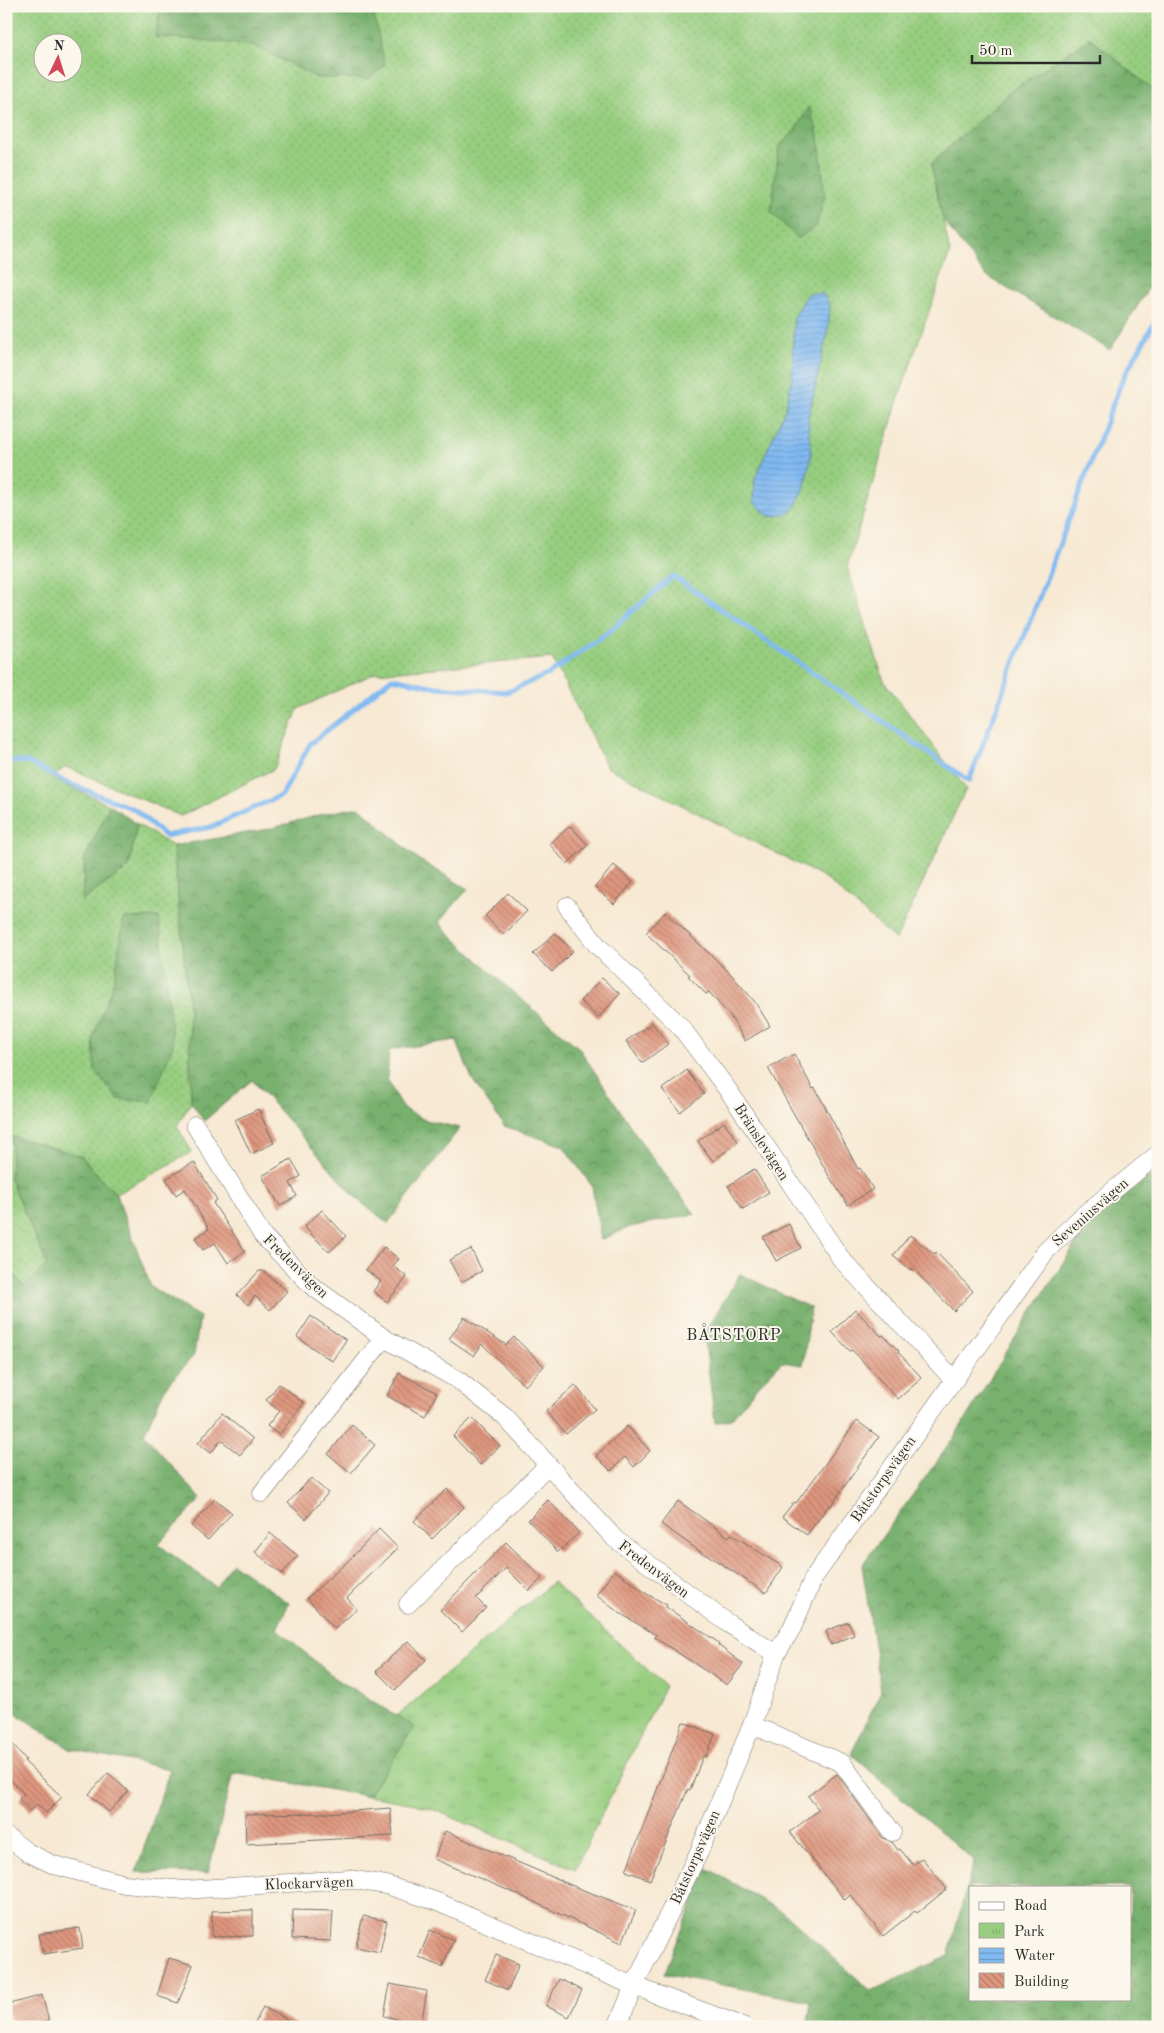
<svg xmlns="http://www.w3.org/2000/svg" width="1164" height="2033" viewBox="0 0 1164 2033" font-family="'Old Standard TT',serif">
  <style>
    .grass { fill: url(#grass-dots); stroke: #607c55; fill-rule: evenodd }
    .forest { fill: url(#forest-crowns); stroke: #526e4c; fill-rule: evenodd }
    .park { fill: url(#park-tufts); stroke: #607c55 }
    .water { fill: url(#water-rules); stroke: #56728e }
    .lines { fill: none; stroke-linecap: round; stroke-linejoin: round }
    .stream { stroke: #81baf2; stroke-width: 5 }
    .building { fill: url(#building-back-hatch) }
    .minor-casing { stroke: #726e66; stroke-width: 19 }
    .minor { stroke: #fff; stroke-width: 18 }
    .labels { text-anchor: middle; stroke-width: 4; stroke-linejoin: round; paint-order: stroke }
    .street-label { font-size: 15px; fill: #2b2b2b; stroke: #fbf7ec }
    .neighbourhood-label { font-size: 16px; letter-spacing: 1px; fill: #2b2b2b; stroke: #fbf7ec }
  </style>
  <defs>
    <pattern id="grass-dots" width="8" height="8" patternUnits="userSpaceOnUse" patternTransform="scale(1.25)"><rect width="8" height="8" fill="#96cd7f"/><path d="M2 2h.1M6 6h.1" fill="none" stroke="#81b06e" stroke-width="1.8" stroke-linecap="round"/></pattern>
    <pattern id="forest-crowns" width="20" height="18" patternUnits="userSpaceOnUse" patternTransform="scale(1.25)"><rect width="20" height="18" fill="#78b06e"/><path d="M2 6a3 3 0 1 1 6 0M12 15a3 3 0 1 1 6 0" fill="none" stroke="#638f5b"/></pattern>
    <pattern id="park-tufts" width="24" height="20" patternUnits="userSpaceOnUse" patternTransform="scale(1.25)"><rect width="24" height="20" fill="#96cd7f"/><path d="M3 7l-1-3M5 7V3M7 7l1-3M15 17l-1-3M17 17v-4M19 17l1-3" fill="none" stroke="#81b06e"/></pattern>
    <pattern id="water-rules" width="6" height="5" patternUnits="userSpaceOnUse" patternTransform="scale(1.25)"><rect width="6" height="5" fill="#81baf2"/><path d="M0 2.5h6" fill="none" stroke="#6a97c4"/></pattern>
    <pattern id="building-back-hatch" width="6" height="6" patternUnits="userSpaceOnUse" patternTransform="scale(1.25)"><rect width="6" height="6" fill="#df967e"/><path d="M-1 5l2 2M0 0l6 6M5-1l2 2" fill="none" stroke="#b57b67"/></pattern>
  </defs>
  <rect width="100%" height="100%" fill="#fbf7ec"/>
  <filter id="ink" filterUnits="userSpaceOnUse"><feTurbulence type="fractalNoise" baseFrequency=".02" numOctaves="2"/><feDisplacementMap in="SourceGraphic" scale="10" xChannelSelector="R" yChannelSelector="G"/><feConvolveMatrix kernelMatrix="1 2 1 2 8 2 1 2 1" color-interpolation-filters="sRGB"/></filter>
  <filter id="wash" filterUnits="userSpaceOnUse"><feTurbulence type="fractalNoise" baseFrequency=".0096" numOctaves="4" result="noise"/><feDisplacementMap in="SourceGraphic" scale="20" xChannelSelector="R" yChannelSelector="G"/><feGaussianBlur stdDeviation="1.12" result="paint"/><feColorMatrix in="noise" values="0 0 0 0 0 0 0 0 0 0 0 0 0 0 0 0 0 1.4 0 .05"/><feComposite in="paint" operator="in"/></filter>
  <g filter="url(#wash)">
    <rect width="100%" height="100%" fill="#f7e9d3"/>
    <path class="grass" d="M6,6h1152v88l-68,-56 -79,53 -80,73 19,88 -51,145 -52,170 37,114 82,108 -70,151 -71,-62 -218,-111 -55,-109 -177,15 -77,36 -24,60 -93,47 -115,-49 -15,11 59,27 -25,53 -3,42 47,-33 8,-43 36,22 16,161 2,95 -14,24 15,26 -76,42 -35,-38 -71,23 37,85 -23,23 -18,-22zM42,42h30v30h-30z"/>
    <path class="forest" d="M161,6h211l13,59 -16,14 -52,-1 -60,-31 -44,-6 -58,-4z
      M1090,38l68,56v179l-48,77 -125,-75 -42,-55 -12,-56 80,-73z
      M809,107l10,31 6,58 -8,29 -19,14 -27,-27 8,-66 14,-13z
      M110,805l27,19 -8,43 -47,34 3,-43z
      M359,807l59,52 50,30 -29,33 8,10 67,61 65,55 68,103 48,63 -65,13 -29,13 -9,-54 -29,-40 -59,-20 -32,-47 -16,-39 -67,10 -2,29 15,29 23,12 35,8 -72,95 -29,-22 -107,-121 -48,41 -13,-19 -2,-95 -16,-161 96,-17 53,-15z
      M159,917l14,128 -22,57 -33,-3 -23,-28 -2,-34 21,-56 10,-63z
      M12,1136l69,20 35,38 35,93 49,30 -6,38 -29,33 -21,46 57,65 -43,45 58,43 16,-24 57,40 -12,26 58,49 80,49 -47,69 -135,-23 -25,100 -72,-1 34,-103 -100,-20 -64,-42v-442l18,22 23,-23 -37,-85z
      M1158,1169v858h-351l4,-25 -147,-28 43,-106 77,45 87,78 77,-35 26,-95 -123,-107 30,-63 -19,-126 91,-126 75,-122 60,-92zM970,1887h160v112h-160z
      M740,1274l71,34 -8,57 -21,-3 -23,23 -28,34 -16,4 -11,-89z"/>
    <path class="park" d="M553,1582l112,104 -90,183 -141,-59 -19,-6 -47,-8 47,-69 -18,-11z"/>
    <path class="water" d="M808,293l15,1 7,11 -2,25 -20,88 3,39 -7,33 -12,22 -22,5 -16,-15 1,-24 30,-68 7,-31 2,-61z"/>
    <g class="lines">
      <path class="stream" d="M6,761l22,1 37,20 69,27 31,27 46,-9 71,-32 28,-51 82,-66 44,9 71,5 42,-18 57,-40 67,-58 296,205 154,-403 35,-62"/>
    </g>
    <g id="blocks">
      <path class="building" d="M570,826l18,19 -21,19 -18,-20z
        M614,865l19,17 -19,22 -19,-17z
        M508,893l19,18 -23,24 -19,-19z
        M665,912l64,60 26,30 15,24 -25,15 -15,-25 -21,-24 -3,2 -18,-18 2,-1 -44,-42z
        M555,933l18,18 -21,21 -19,-18z
        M602,978l18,16 -22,24 -18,-17z
        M652,1023l16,21 -26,19 -16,-22z
        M794,1054l19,35 2,-1 43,81 2,-1 13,21 -25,16 -19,-29 -61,-108z
        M687,1070l17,24 -24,18 -18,-23z
        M258,1109l16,34 -23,11 -16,-34z
        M724,1122l14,20 -25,19 -15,-20z
        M291,1159l10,17 -11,7 7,13 -17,10 -18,-30z
        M194,1162l23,38 -4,3 32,48 -17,12 -13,-20 -12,7 -8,-12 14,-9 -24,-40 -9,6 -10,-16z
        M754,1169l15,23 -26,17 -15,-23z
        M322,1210l24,26 -17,16 -25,-25z
        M789,1224l12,24 -25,13 -13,-24z
        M910,1235l24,19 2,-2 37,39 -19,20 -42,-43 -1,2 -18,-14z
        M384,1247l15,12 -6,7 14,11 -20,25 -14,-11 8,-10 -15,-11z
        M471,1249l11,22 -21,11 -12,-22z
        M259,1271h5l23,20 -17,19 -15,-14 -7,9 -11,-10z
        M855,1309l26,27 2,-1 16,16 -1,1 24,26 -24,21 -46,-49 -2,1 -18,-19z
        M311,1316l35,24 -14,21 -35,-24z
        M464,1317l42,28 8,-8 30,29 -19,20 -43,-42 -8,12 -25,-17z
        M399,1373l38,20 -12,23 -38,-20z
        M279,1384l25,19 -25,32 -12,-9 12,-15 -13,-11z
        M575,1385l20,24 -29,25 -20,-23z
        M222,1413l31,26 -13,16 -19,-15 -10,13 -13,-10z
        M472,1418l28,28 -20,19 -27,-29z
        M857,1421l22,16 -49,70 -1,-2 -22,30 -25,-18 12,-15 2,1z
        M352,1425l23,20 -24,28 -23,-19z
        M627,1426l23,25 -16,16 -9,-10 -14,14 -15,-15z
        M311,1478l17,15 -22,26 -18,-16z
        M447,1489l17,18 -32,32 -18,-18z
        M215,1499l17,14 -24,27 -17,-14z
        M548,1500l31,33 -21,19 -30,-32z
        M678,1501l51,36 2,-3 52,33 -17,26 -60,-39 -1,1 -44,-31z
        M379,1529l19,19 -51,50 10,11 -22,20 -28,-31 40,-36z
        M270,1533l28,23 -16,18 -27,-22z
        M506,1542l36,36 -13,13 -23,-23 -30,30 10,10 -24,24 -22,-22z
        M615,1570l32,24 20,11 -1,2 53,36 -1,2 25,19 -16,21 -73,-48 2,-2 -38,-23 -22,-17z
        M848,1622l6,13 -23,10 -5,-14z
        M408,1641l18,19 -31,30 -19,-19z
        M683,1722l32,12 -9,23 -3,-1 -13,34 -2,-1 -38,91 -24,-9z
        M6,1736l20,24 -2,1 38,36 -16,16 -9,-9 -7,7 -11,-12 5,-5 -18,-19z
        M108,1773l20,18 -19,21 -20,-18z
        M837,1774l46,64 9,4 6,8 2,-1 13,16 9,-7 25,31 -30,24 -2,-2 -32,25 -33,-41 -5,5 -55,-68 29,-22 -11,-14z
        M390,1808l3,28 -147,8 -1,-30 83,-1z
        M445,1831l133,57 58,22 -14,33 -103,-48 -85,-36z
        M253,1910v26l-41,1v-26z
        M293,1910l40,1 -2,30 -39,-2z
        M363,1916l24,5 -7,31 -24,-5z
        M80,1928l3,20 -40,6 -4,-20z
        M430,1930l24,10 -12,27 -23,-10z
        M496,1955l23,9 -11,26 -23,-10z
        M169,1958l24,7 -15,38 -21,-7z
        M559,1979l23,11 -13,27 -23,-11z
        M390,1984l37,7 -6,33 -37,-8z
        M42,1995l7,26 -21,6h-16l-6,-22z
        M263,2007l39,20h-49z"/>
    </g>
  </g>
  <g filter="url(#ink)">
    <use href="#blocks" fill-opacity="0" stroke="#726e66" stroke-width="1"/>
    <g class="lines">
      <defs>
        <path id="minor" d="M567,906l30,39 83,81 48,64 114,170 112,120
          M195,1125l68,111 49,50 72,52 74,42 47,37 110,122 114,85 47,30
          M262,1493l122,-155
          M408,1604l139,-138
          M752,1725l90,38 50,69
          M6,1836l21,16 27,13 71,19 59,6 165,-11 37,6 49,16 199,85 111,41
          M617,2027l17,-41 65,-134 53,-127 24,-71 16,-26 22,-51 232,-326 35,-34 77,-63"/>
      </defs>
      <use href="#minor" class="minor-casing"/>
      <use href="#minor" class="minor"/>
    </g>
  </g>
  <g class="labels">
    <g class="street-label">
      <text transform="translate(762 1142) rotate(57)" y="5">Bränslevägen</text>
      <text transform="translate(1090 1212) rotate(-41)" y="5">Seveniusvägen</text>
      <text transform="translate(296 1266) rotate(44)" y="5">Fredenvägen</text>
      <text transform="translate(883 1479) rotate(-55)" y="5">Båtstorpsvägen</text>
      <text transform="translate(654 1569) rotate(37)" y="5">Fredenvägen</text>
      <text transform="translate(695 1857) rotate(-66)" y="5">Båtstorpsvägen</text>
      <text transform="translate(309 1883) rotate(-2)" y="5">Klockarvägen</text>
    </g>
    <g class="neighbourhood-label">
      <text x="734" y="1340">BÅTSTORP</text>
    </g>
  </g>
  <rect width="1164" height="2033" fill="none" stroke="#fbf7ec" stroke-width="25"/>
  <rect x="969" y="1886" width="162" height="115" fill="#fbf7ec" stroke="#a8a59f"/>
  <rect x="979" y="1902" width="25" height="8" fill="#ffffff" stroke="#a8a59f"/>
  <text x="1014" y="1910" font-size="15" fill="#2b2b2b">Road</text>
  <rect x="979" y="1923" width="25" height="15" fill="url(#park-tufts)" stroke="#a8a59f"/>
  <text x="1014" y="1936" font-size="15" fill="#2b2b2b">Park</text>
  <rect x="979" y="1948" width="25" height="15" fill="url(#water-rules)" stroke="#a8a59f"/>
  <text x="1014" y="1960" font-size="15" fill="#2b2b2b">Water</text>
  <rect x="979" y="1973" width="25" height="15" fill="url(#building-back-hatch)" stroke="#a8a59f"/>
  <text x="1014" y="1986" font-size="15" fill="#2b2b2b">Building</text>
  <g transform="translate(58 58) rotate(4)"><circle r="24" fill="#fbf7ec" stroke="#a8a59f"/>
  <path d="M0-4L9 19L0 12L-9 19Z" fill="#d1495b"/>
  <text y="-8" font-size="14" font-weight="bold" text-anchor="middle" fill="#2b2b2b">N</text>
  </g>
  <path d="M972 55v8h128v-8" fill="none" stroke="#2b2b2b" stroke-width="2.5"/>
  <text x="979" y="55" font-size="15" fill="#2b2b2b" stroke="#fbf7ec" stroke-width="4" paint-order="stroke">50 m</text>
</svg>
